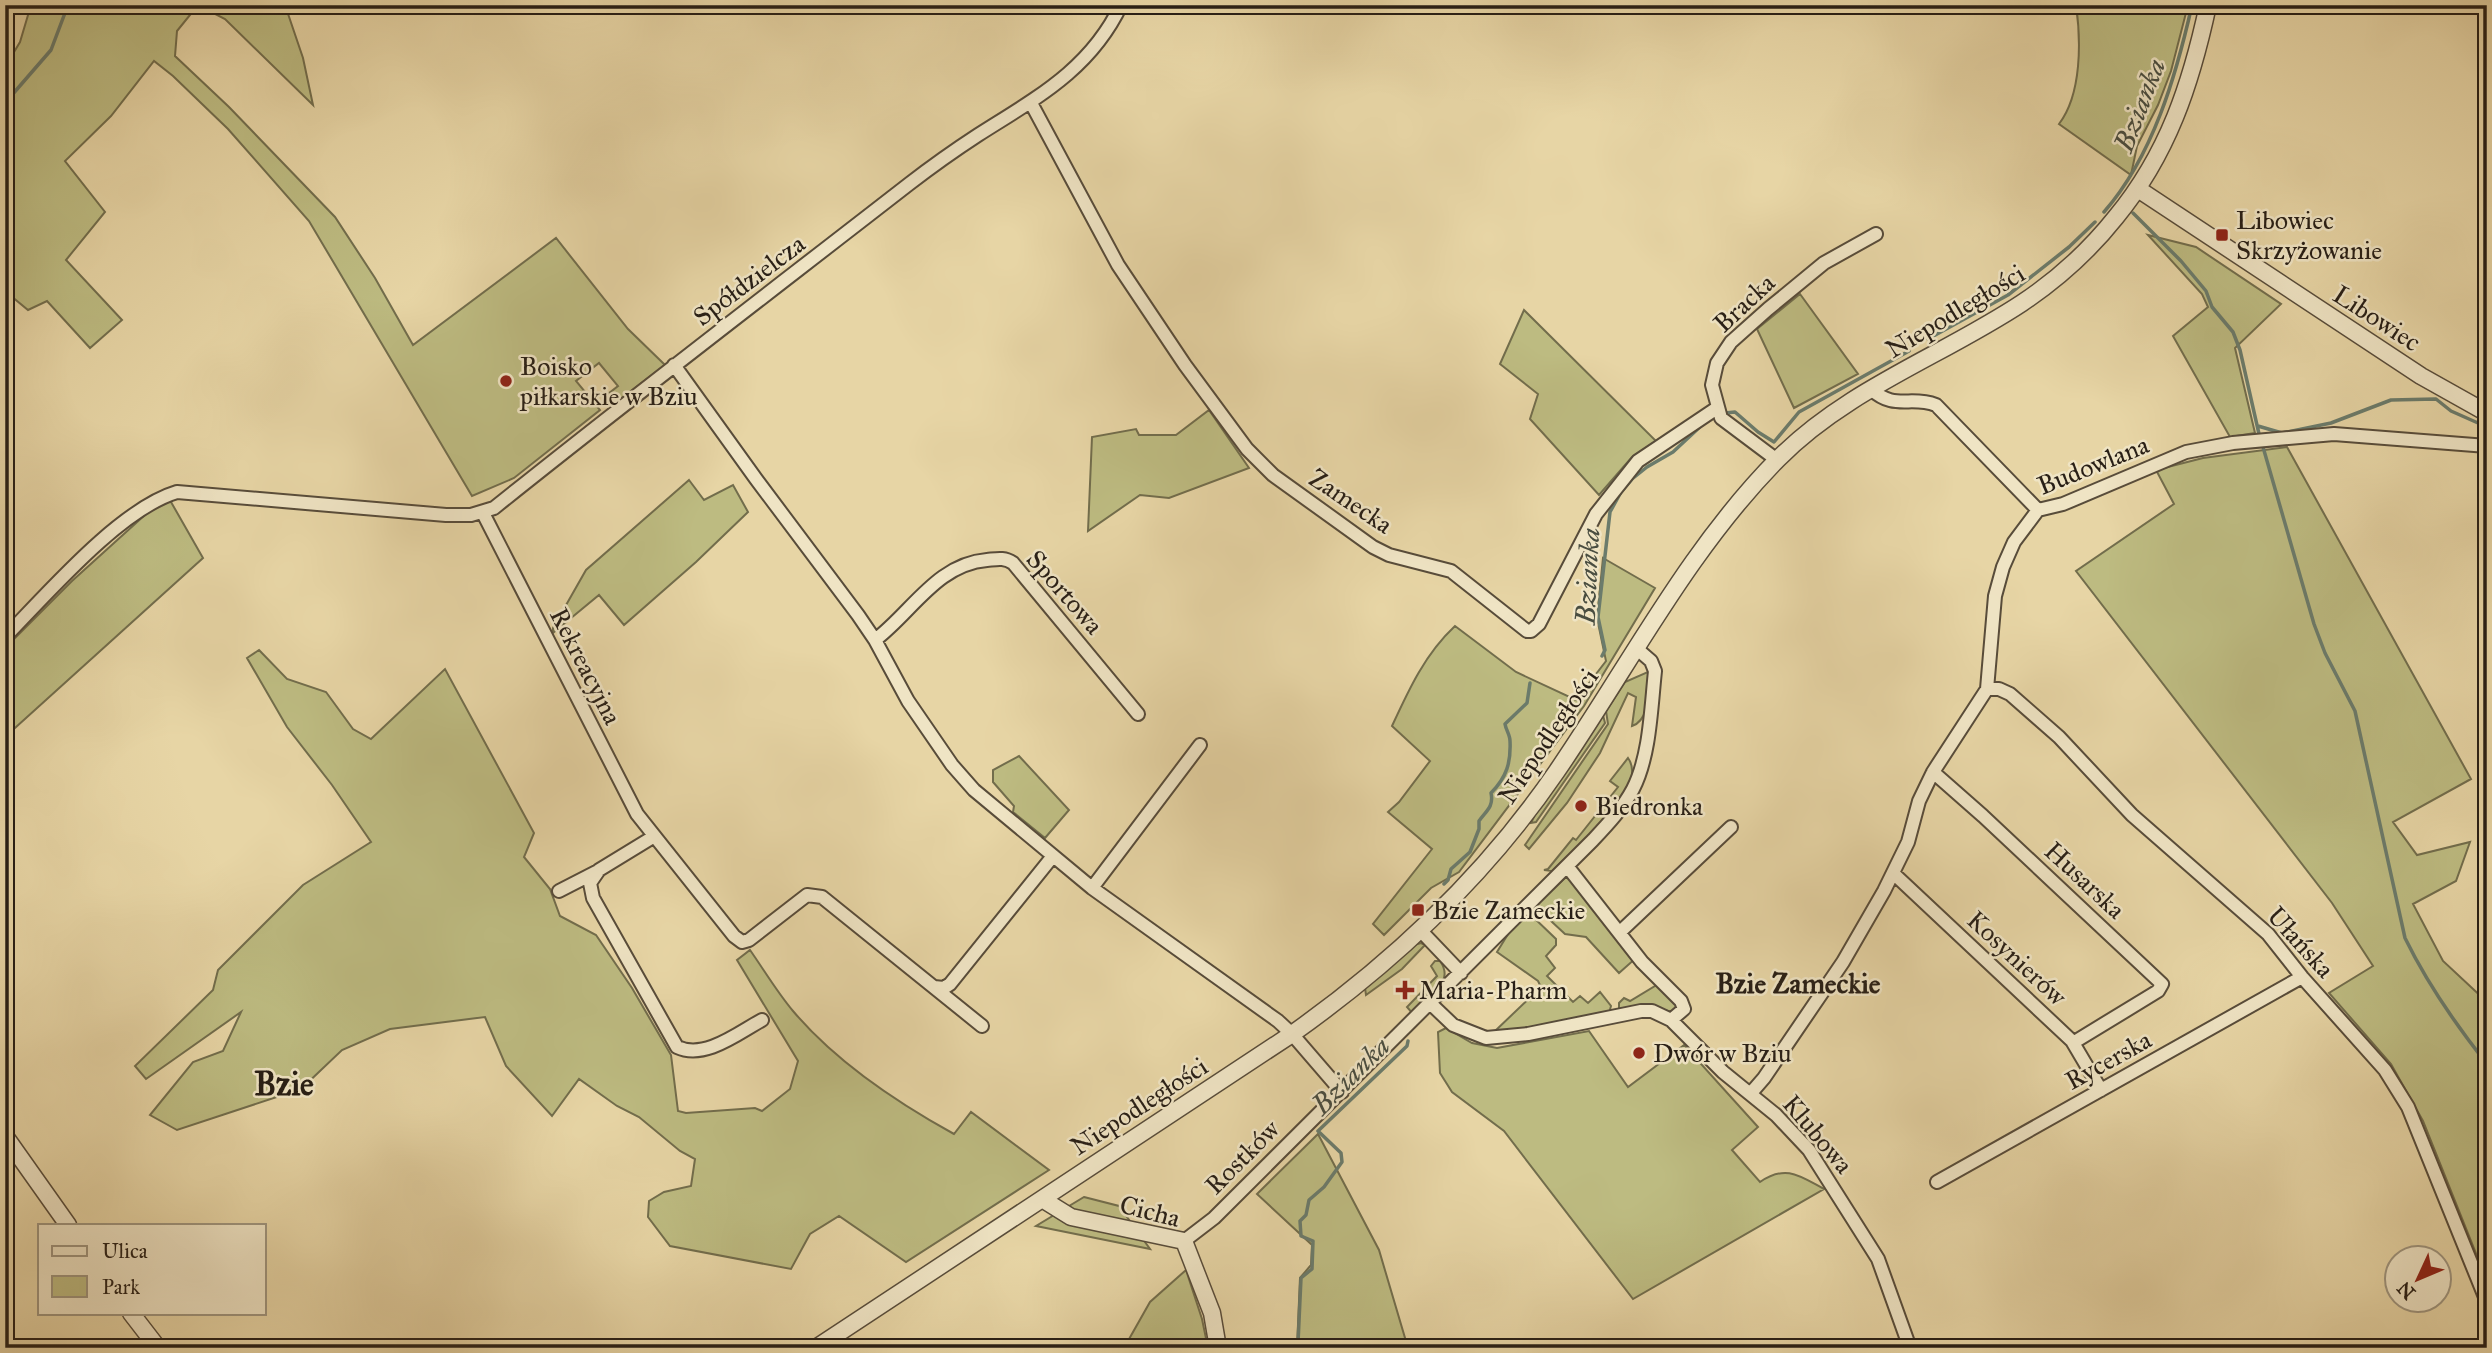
<svg xmlns="http://www.w3.org/2000/svg" width="2492" height="1353" viewBox="0 0 2492 1353" font-family="'IM FELL Great Primer',serif">
  <style>
    .green { fill: #bdbb81; stroke: #726d4c; stroke-width: 2 }
    .lines { fill: none; stroke-linecap: round; stroke-linejoin: round }
    .stream { stroke: #6b7b6b; stroke-width: 3.5 }
    .minor-casing { stroke: #584c3a; stroke-width: 16 }
    .tertiary-casing { stroke: #584c3a; stroke-width: 19 }
    .minor { stroke: #efe4c4; stroke-width: 12 }
    .tertiary { stroke: #efe4c4; stroke-width: 16 }
    .poi-dot { fill: #8f2418; stroke: #efe4c4; stroke-width: 2.5 }
    .labels { text-anchor: middle; stroke-width: 5; stroke-linejoin: round; paint-order: stroke }
    .poi-label { font-size: 26px; fill: #281f16; stroke: #efe4c4; text-anchor: start }
    .street-label { font-size: 26px; fill: #281f16; stroke: #efe4c4 }
    .water-label { font-size: 28px; font-style: italic; fill: #494d40; stroke: #efe4c4 }
    .neighbourhood-label { font-size: 28px; font-weight: bold; fill: #281f16; stroke: #efe4c4 }
    .district-label { font-size: 33px; font-weight: bold; fill: #281f16; stroke: #efe4c4 }
  </style>
  <rect width="100%" height="100%" fill="#e7d5a5"/>
  <filter id="stains"><feTurbulence type="fractalNoise" baseFrequency=".00286" numOctaves="4"/><feColorMatrix values="0 0 0 0 .2 0 0 0 0 .09 0 0 0 0 .02 0 0 0 .5 -.17"/></filter>
  <radialGradient id="worn" r=".72"><stop offset=".6" stop-color="#630" stop-opacity="0"/><stop offset="1" stop-color="#630" stop-opacity=".3"/></radialGradient>
  <path class="green" d="M31,5h254l18,53 10,47 -88,-86 -27,-14 -21,26 -2,25 54,51 106,110 40,61 38,67 143,-107 72,91 37,36 -55,42 -6,-10 14,-11 -19,-23 -23,18 24,29 -86,68 -42,18 -163,-275 -81,-92 -55,-53 -19,-15 -43,55 -46,45 40,51 -39,48 56,60 -32,28 -43,-47 -19,9 -23,-19v-230l3,1 12,-20z
    M2076,5h112l-17,66 -13,34 -21,41 -6,29 -72,-51c23,-30 22,-84 17,-119z
    M2148,235l48,12 85,57 -46,44 20,85 -25,4 -57,-101 35,-29 -6,-13z
    M1800,294l58,80 -64,34 -37,-79z
    M1524,310l132,131 -24,16 -33,38 -69,-76 8,-25 -38,-30z
    M1209,410l40,58 -80,30 -29,-3 -52,36 4,-94 44,-8 3,6h37z
    M2287,447l184,332 -78,43 24,33 53,-13 -14,39 -43,23 30,57 44,41v279l-64,-160 -32,-57 -62,-71 44,-27 -41,-63 -256,-332 98,-67 -18,-34 47,-12z
    M689,480l15,20 29,-15 15,27 -52,50 -72,63 -25,-30 -46,38v-5l33,-58z
    M167,495l36,63 -198,179v-89l67,-67z
    M1603,558l52,30 -71,118 -125,166 -28,16 -47,47 -11,-11 59,-75 -44,-37 11,-10 31,-41 -38,-35c17,-37 33,-72 63,-100l61,46 60,28 30,-39 -9,-43z
    M259,650l28,29 39,13 27,37 18,10 74,-70 89,164 -10,24 26,32 10,27 36,19 36,53 39,67 7,56 8,2 69,-5 7,3 28,-22 8,-28 -61,-101 13,-10c14,20 27,42 43,61 43,51 103,91 161,123l17,-22 78,58 -143,92 -67,-46 -29,18 -19,35 -121,-23 -22,-29 1,-16 15,-9 27,-6 4,-27 -15,-8 -41,-34 -22,-11 -38,-27 -27,37 -46,-50 -21,-49 -95,12 -48,21 -41,39 -124,41 -27,-15 43,-53 30,-11 18,-39 -95,67 -11,-13 78,-76 5,-20 85,-85 68,-43 -39,-57 -45,-58 -40,-69z
    M1650,671c-2,17 1,49 -18,55l4,-29 -8,-4 -28,60 -33,50 -38,46 -4,-4 83,-121 -2,-13 19,-29z
    M1602,711l3,12 -69,99 -5,1 9,-19z
    M1019,756l50,54 -24,28 -32,-26 1,-6 -21,-24v-12z
    M1628,758c23,32 -56,92 -76,113l-8,-1 4,-1 25,-31 3,2 42,-53 -8,-6z
    M1571,876l65,82 -17,15 -33,-36 -21,-3 -28,-26 -1,-3 30,-28z
    M1527,914h3l26,25v6l-10,11 9,12 -8,8 26,26 7,-6 8,7 12,-11 11,14 -2,7 -114,21 -1,-2 47,-45 -3,-6 -41,-29 13,-21z
    M1421,943l4,2 -23,24 -36,26 -1,-7 49,-43z
    M1435,961h5c16,22 -13,39 -27,53l-6,-7 30,-31 -6,-10z
    M1660,983l20,21 -9,8 -19,-6 -33,3v-6l5,-5 6,3z
    M1446,1028l26,15 25,5 92,-17 39,56 56,-42 74,82 -26,23 28,32c26,-18 40,-6 64,7l-191,110 -129,-168 -52,-39 -12,-19 -2,-41z
    M1318,1134l61,116 29,98h-111l3,-70 11,-13 1,-20 -55,-51z
    M1084,1197l35,9 31,43 -114,-23z
    M1186,1270l16,49 6,29h-84l26,-46z"/>
  <g class="lines">
    <path class="stream" d="M5,103l46,-53 17,-45
      M2104,212c49,-56 72,-136 88,-207
      M2133,213l48,48 25,30 6,16 21,25 7,18 19,84
      M1928,339l80,-44 61,-48 26,-25
      M1725,413l10,-1 23,20 16,10 25,-30 110,-61
      M2258,426l24,7 49,-10 60,-23 45,-1 15,12 36,16
      M2263,447l51,177 11,29 30,58 50,227c22,45 51,87 82,126
      M1602,656l3,-6 -7,-33 12,-105 11,-20 11,-13 15,-12 26,-15 29,-27
      M1444,884l4,-4 3,-11 19,-17 9,-23v-8c7,-10 15,-14 12,-28 16,-16 20,-31 19,-52 0,-6 -4,-11 -5,-17l22,-21 3,-20
      M1290,1348l8,-5 3,-65 11,-9 1,-28 -12,-5 -1,-15 6,-6 3,-15 15,-13 18,-25 -1,-9 -23,-22 89,-85 1,-5"/>
    <defs>
      <path id="minor" d="M1031,103l87,162 67,100 62,84 26,26 100,72 16,8 62,16 76,60h4l8,-7 57,-110 42,-53 79,-53
        M674,365l82,114 102,136 17,25 33,61 44,64 22,25 118,98 186,133 14,13 50,58
        M1871,389c24,22 39,6 65,16l102,105
        M1777,460l-56,-42 -9,-33 5,-22 14,-21 37,-33 56,-46 52,-29
        M483,513l154,301 97,122 8,6 7,-2 58,-45 15,2 160,129
        M5,637c43,-44 115,-128 172,-145l269,23h25l23,-7c137,-110 276,-216 415,-324 22,-17 46,-34 69,-49 58,-37 112,-65 143,-130
        M875,640c37,-28 62,-76 112,-80 10,-1 17,-3 26,3l125,151
        M1987,689h12l11,5 49,43 73,78 136,119 34,43 83,93 23,37 79,195
        M653,837l-54,33 -9,13 3,15 84,149c28,13 61,-14 85,-27
        M1567,866l75,96 39,39 3,8 -13,11
        M1893,873l179,168h4l82,-50 4,-7 -179,-168 -50,-44
        M1092,888l108,-143
        M559,891l37,-19
        M1421,931l40,42
        M1620,932l111,-105
        M934,987l10,1 6,-4 103,-128
        M1430,1003l23,22 33,13 42,-4 113,-23h11l19,9 52,52 53,43 33,35 69,109 32,89
        M2072,1041l29,49
        M1751,1093l13,-15 79,-116 41,-71 24,-49 11,-41 14,-29 54,-83 8,-93 8,-29 11,-25 24,-32 25,-6 123,-52 47,-9 101,-9 153,12
        M1937,1182l365,-205
        M1184,1241l30,-23 379,-378c15,-16 30,-32 40,-51 17,-33 18,-81 22,-118l-4,-10 -15,-13"/>
      <path id="tertiary" d="M2138,189l283,187 66,37
        M5,1136l63,89
        M1042,1199l29,18 113,24 28,72 6,35
        M131,1313l27,35
        M816,1348l476,-314c103,-73 194,-159 265,-263 72,-105 131,-221 221,-312 69,-70 164,-103 244,-156 36,-24 67,-52 94,-86 52,-63 75,-133 92,-212"/>
    </defs>
    <use href="#minor" class="minor-casing"/>
    <use href="#tertiary" class="tertiary-casing"/>
    <use href="#minor" class="minor"/>
    <use href="#tertiary" class="tertiary"/>
  </g>
  <g class="poi-dot">
    <rect x="2215" y="228" width="14" height="14" rx="3.5"/>
    <circle cx="506" cy="381" r="7"/>
    <circle cx="1581" cy="806" r="7"/>
    <rect x="1411" y="903" width="14" height="14" rx="3.5"/>
    <path d="M1401.5 979.5h7v7h7v7h-7v7h-7v-7h-7v-7h7z"/>
    <circle cx="1639" cy="1053" r="7"/>
  </g>
  <g class="labels">
    <g class="poi-label">
      <text x="2236" y="229">Libowiec<tspan x="2236" dy="30">Skrzyżowanie</tspan></text>
      <text x="520" y="375">Boisko<tspan x="520" dy="30">piłkarskie w Bziu</tspan></text>
      <text x="1595" y="815">Biedronka</text>
      <text x="1432" y="919">Bzie Zameckie</text>
      <text x="1419" y="999">Maria-Pharm</text>
      <text x="1653" y="1062">Dwór w Bziu</text>
    </g>
    <g class="street-label">
      <text transform="translate(749 280) rotate(-37)" y="9">Spółdzielcza</text>
      <text transform="translate(1744 303) rotate(-43)" y="9">Bracka</text>
      <text transform="translate(1955 311) rotate(-31)" y="9">Niepodległości</text>
      <text transform="translate(2377 318) rotate(33)" y="9">Libowiec</text>
      <text transform="translate(2093 465) rotate(-22)" y="9">Budowlana</text>
      <text transform="translate(1351 501) rotate(34)" y="9">Zamecka</text>
      <text transform="translate(1065 592) rotate(49)" y="9">Sportowa</text>
      <text transform="translate(586 666) rotate(63)" y="9">Rekreacyjna</text>
      <text transform="translate(1548 736) rotate(-56)" y="9">Niepodległości</text>
      <text transform="translate(2085 880) rotate(43)" y="9">Husarska</text>
      <text transform="translate(2301 942) rotate(48)" y="9">Ułańska</text>
      <text transform="translate(2017 958) rotate(43)" y="9">Kosynierów</text>
      <text transform="translate(2108 1060) rotate(-29)" y="9">Rycerska</text>
      <text transform="translate(1139 1106) rotate(-33)" y="9">Niepodległości</text>
      <text transform="translate(1818 1134) rotate(50)" y="9">Klubowa</text>
      <text transform="translate(1242 1157) rotate(-45)" y="9">Rostków</text>
      <text transform="translate(1150 1211) rotate(14)" y="9">Cicha</text>
    </g>
    <g class="water-label">
      <text transform="translate(2139 105) rotate(-69)" y="10">Bzianka</text>
      <text transform="translate(1587 576) rotate(-87)" y="10">Bzianka</text>
      <text transform="translate(1350 1075) rotate(-45)" y="10">Bzianka</text>
    </g>
    <g class="neighbourhood-label">
      <text x="1798" y="993">Bzie Zameckie</text>
    </g>
    <g class="district-label">
      <text x="284" y="1095">Bzie</text>
    </g>
  </g>
  <rect width="2492" height="1353" fill="none" stroke="#e7d5a5" stroke-width="28"/>
  <rect x="7" y="7" width="2478" height="1339" fill="none" stroke="#281f16" stroke-width="3.5"/>
  <rect x="14" y="14" width="2464" height="1325" fill="none" stroke="#281f16" stroke-width="2"/>
  <rect x="38" y="1224" width="228" height="91" fill="#efe4c4" stroke="#9f957e" stroke-width="2"/>
  <rect x="52" y="1246" width="35" height="10" fill="#efe4c4" stroke="#9f957e" stroke-width="2"/>
  <text x="102" y="1258" font-size="21" fill="#281f16">Ulica</text>
  <rect x="52" y="1276" width="35" height="21" fill="#bdbb81" stroke="#9f957e" stroke-width="2"/>
  <text x="102" y="1294" font-size="21" fill="#281f16">Park</text>
  <g transform="translate(2418 1279) rotate(226)"><circle r="33" fill="#efe4c4" stroke="#9f957e" stroke-width="2"/>
  <path d="M0-5L12 26L0 18L-12 26Z" fill="#8f2418"/>
  <text y="-10" font-size="19" font-weight="bold" text-anchor="middle" fill="#281f16">N</text>
  </g>
  <rect width="100%" height="100%" filter="url(#stains)"/>
  <rect width="100%" height="100%" fill="url(#worn)"/>
</svg>
